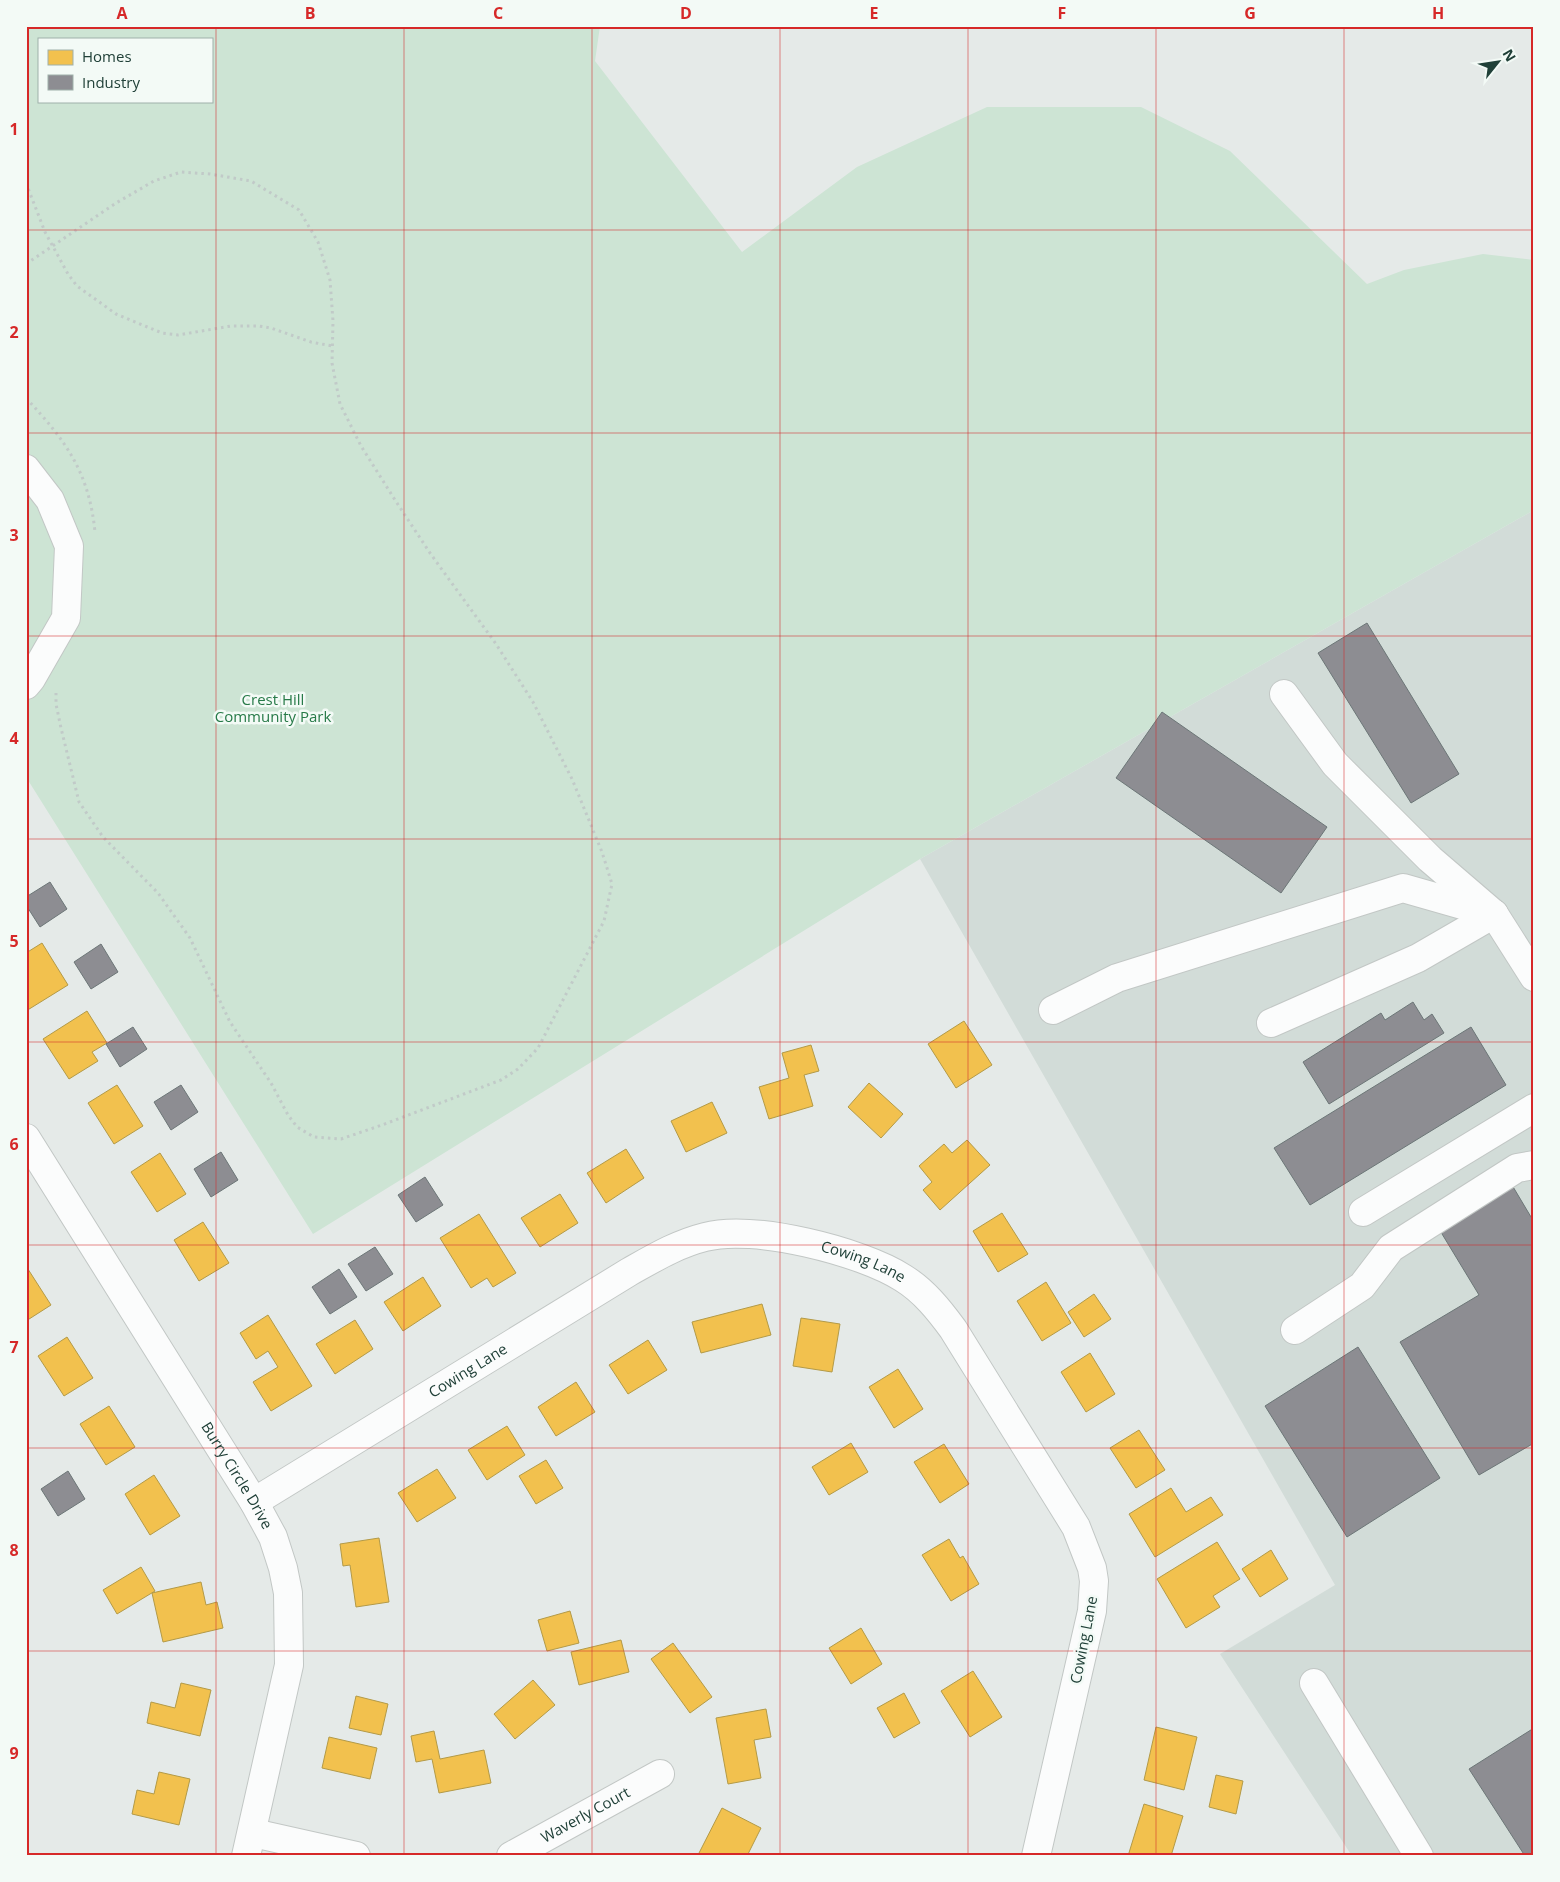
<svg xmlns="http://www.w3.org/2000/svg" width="1560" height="1882" viewBox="0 0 1560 1882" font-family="'Open Sans',sans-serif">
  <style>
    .built { fill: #d2dcd8 }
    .green { fill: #cde4d4; fill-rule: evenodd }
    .homes { fill: #f2c14e; stroke: #b39a47 }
    .industry { fill: #8d8d92; stroke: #6c7677 }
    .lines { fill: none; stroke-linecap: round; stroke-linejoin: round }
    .minor-casing { stroke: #c2c7c5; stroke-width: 30 }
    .path { stroke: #c1cac8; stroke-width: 3; stroke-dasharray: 2.5 4; stroke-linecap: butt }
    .minor { stroke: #fbfcfc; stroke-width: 28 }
    .grid { fill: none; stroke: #d62828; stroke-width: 1; stroke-opacity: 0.55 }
    .labels { text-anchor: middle; stroke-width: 5; stroke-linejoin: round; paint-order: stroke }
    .park-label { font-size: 15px; fill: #277a48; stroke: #f3faf6 }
    .street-label { font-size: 15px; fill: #204038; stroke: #f3faf6 }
    .neatline { fill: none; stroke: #d62828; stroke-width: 2 }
    .grid-label { font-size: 16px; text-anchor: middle; font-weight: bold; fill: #d62828 }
  </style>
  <rect width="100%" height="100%" fill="#e5eae8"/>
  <path class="built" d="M1534,510v1346h-182l-132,-202 115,-69 -415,-726z"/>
  <path class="green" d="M26,26h574l-5,35 147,191 115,-85 130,-60h154l89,44 137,133 37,-14 79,-16 51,6v250l-614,349 -607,375 -287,-457zM39,39h172v62h-172z"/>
  <path class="homes" d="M42,943l26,42 -42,26v-58z
    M87,1011l20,32 -15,9 6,9 -29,18 -26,-40z
    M964,1021l28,44 -36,23 -28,-44z
    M811,1045l8,26 -15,4 9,31 -44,13 -10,-32 30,-9 -7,-25z
    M869,1083l34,31 -22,24 -33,-31z
    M117,1085l26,41 -29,18 -26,-41z
    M712,1102l15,31 -41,19 -15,-31z
    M967,1140l23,25 -50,45 -17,-20 9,-8 -13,-16 25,-22 8,9z
    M626,1149l18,29 -38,25 -19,-30z
    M160,1153l26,41 -29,18 -26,-40z
    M560,1194l18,29 -38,24 -19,-29z
    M1002,1213l26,41 -30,18 -25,-41z
    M479,1214l37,59 -23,14 -6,-9 -16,10 -31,-50z
    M203,1222l26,41 -30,18 -25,-41z
    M26,1266l25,39 -25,16z
    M423,1277l18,29 -38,25 -19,-29z
    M1046,1282l25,41 -29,18 -25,-40z
    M1094,1294l17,25 -27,18 -16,-25z
    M762,1304l9,31 -70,18 -9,-31z
    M268,1315l44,71 -41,25 -18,-29 25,-15 -10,-16 -12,8 -16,-26z
    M801,1318l39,6 -8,48 -39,-6z
    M355,1320l18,29 -38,25 -19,-30z
    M67,1337l26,41 -29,18 -26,-40z
    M648,1340l19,30 -39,24 -19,-29z
    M1090,1353l25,41 -29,18 -25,-40z
    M898,1369l25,40 -29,19 -25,-41z
    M576,1382l19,30 -39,24 -18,-29z
    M109,1406l26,41 -29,18 -26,-41z
    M507,1426l18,29 -38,25 -19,-30z
    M1139,1430l26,40 -29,18 -26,-40z
    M851,1443l17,29 -39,23 -17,-28z
    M944,1444l25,40 -29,19 -26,-41z
    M546,1460l17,28 -27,16 -17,-28z
    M437,1469l19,29 -39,24 -19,-29z
    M154,1475l26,41 -30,19 -25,-41z
    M1171,1488l15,24 25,-15 12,18 -68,42 -26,-43z
    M379,1538l10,64 -33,5 -6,-42 -7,1 -3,-22z
    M949,1539l11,19 3,-2 16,28 -28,17 -29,-46z
    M1217,1542l23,37 -27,17 7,11 -34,21 -29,-49z
    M1271,1550l17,29 -28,18 -18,-28z
    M141,1567l14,24 -38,23 -14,-24z
    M201,1582l5,23 11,-3 6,26 -60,14 -11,-49z
    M570,1611l9,32 -32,8 -9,-31z
    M861,1628l21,36 -31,20 -22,-36z
    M621,1640l8,32 -50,13 -8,-33z
    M673,1643l39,54 -22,16 -39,-54z
    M973,1671l29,46 -32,20 -29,-46z
    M533,1680l22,25 -40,34 -21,-25z
    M181,1683l30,7 -11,46 -53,-13 4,-21 24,6z
    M904,1693l16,30 -26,15 -17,-30z
    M356,1696l32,8 -7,31 -32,-7z
    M766,1709l5,28 -17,3 7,38 -33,6 -12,-66z
    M1156,1727l41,10 -13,53 -40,-10z
    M434,1731l6,28 44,-9 7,33 -52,10 -7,-34 -16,3 -5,-26z
    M329,1737l48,11 -7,31 -48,-11z
    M159,1772l31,7 -11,46 -47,-11 5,-24 17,4z
    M1216,1775l27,6 -7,33 -27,-7z
    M1144,1804l39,12 -12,40h-43z
    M722,1808l39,20 -14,28 -49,-1z"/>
  <path class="industry" d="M1367,623l92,151 -48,29 -93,-150z
    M1162,712l165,115 -46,66 -165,-115z
    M50,882l17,27 -27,18 -14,-22v-8z
    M101,944l17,28 -27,17 -17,-27z
    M1413,1002l11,18 8,-6 12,19 -115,71 -26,-42 78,-49 4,7z
    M133,1027l14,22 -27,18 -14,-23z
    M1471,1027l35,58 -196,120 -36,-57z
    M181,1085l17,27 -27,18 -17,-28z
    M221,1152l17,28 -27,17 -17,-28z
    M425,1177l18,28 -27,17 -18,-27z
    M1509,1180l25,42v221l-55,32 -79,-133 79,-47 -43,-71z
    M375,1247l18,27 -27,17 -18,-27z
    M339,1269l18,28 -27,17 -18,-27z
    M1358,1347l82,131 -93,59 -82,-131z
    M68,1471l17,28 -27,17 -17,-27z
    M1534,1728v128h-9l-56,-87z"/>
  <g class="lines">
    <defs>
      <g id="minor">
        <path d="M26,469l24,31 19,46 -3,72 -35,61 -5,6"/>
        <path d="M1284,694l51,70 95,95 64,55 40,63"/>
        <path d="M1053,1010l64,-32 286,-90 91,26"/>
        <path d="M1271,1023l147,-65 76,-44"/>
        <path id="s1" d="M26,1138l228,364 19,35 10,31 5,25 1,72 -43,191"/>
        <path d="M1363,1212l171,-104"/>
        <path d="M1295,1330l67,-44 29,-38 126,-80 17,-3"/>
        <path id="s2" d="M254,1502l375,-230c25,-14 48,-28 76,-35 48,-13 156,14 198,41 21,13 36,32 50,51l123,198 16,41 2,13 -2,30 -56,245"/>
        <path d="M1314,1683l105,173"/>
        <path d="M253,1833l103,23"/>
        <path id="s3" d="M511,1856l149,-82"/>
      </g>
    </defs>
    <use href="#minor" class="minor-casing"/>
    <path class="path" d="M26,183l19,49 23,42 9,12 39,28 46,19 16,2 53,-9h28l12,2 40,14 21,4
      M26,264l90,-61 38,-22 27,-9 29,2 41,7 48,29 19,32 12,38 3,41 -1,42 8,41 21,42 34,54 35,53 66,91 37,58 39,77 30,73 10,32 -8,37 -66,127 -20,21 -17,11 -119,45 -41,14 -27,-2 -17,-10 -9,-12 -17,-32 -41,-61 -40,-84 -32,-45 -55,-56 -24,-35 -18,-74 -5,-24v-11
      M26,398c40,43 63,74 69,134"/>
    <use href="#minor" class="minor"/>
  </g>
  <path class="grid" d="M216,26v1830M404,26v1830M592,26v1830M780,26v1830M968,26v1830M1156,26v1830M1344,26v1830M26,230h1508M26,433h1508M26,636h1508M26,839h1508M26,1042h1508M26,1245h1508M26,1448h1508M26,1651h1508"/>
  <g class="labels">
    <g class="park-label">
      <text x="273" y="705">Crest Hill<tspan x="273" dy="17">Community Park</tspan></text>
    </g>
    <g class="street-label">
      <text dy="5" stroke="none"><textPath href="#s2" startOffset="686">Cowing Lane</textPath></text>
      <text dy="5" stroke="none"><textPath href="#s2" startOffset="251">Cowing Lane</textPath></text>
      <text dy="5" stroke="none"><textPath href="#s1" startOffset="398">Burry Circle Drive</textPath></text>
      <text transform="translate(1084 1640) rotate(-79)" y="5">Cowing Lane</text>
      <text dy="5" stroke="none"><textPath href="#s3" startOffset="85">Waverly Court</textPath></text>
    </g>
  </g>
  <rect width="1560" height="1882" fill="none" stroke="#f3faf6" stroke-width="55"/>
  <rect x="38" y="38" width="175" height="65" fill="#f3faf6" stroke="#9fb0aa"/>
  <rect x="48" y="50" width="25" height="15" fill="#f2c14e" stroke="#9fb0aa"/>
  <text x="82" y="62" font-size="15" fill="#204038">Homes</text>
  <rect x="48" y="75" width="25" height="15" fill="#8d8d92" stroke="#9fb0aa"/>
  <text x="82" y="88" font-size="15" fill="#204038">Industry</text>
  <g transform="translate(1498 62) rotate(60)" stroke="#f3faf6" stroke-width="4" paint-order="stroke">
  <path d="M0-4L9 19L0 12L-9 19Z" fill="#204038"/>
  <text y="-8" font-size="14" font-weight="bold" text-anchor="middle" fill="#204038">N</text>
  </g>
  <rect x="28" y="28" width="1504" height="1826" class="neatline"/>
  <g class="grid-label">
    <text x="122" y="19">A</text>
    <text x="310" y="19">B</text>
    <text x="498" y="19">C</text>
    <text x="686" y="19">D</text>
    <text x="874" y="19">E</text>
    <text x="1062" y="19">F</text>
    <text x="1250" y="19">G</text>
    <text x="1438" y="19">H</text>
    <text x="14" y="135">1</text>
    <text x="14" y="338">2</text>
    <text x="14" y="541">3</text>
    <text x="14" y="744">4</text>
    <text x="14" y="947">5</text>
    <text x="14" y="1150">6</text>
    <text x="14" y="1353">7</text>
    <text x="14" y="1556">8</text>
    <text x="14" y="1759">9</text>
  </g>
</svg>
